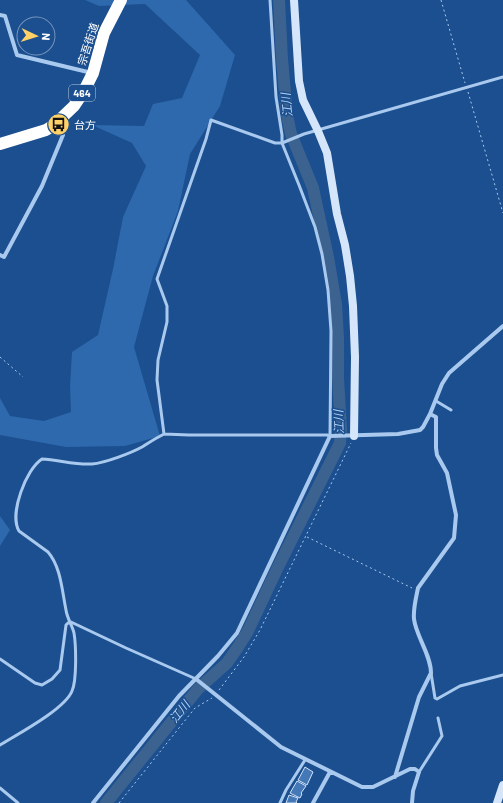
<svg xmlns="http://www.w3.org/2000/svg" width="503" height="803" viewBox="0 0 503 803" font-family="Barlow,'Noto Sans JP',sans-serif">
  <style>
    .green { fill: #2e69ad }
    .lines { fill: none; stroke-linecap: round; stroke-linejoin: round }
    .river { stroke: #3c6290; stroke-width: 12 }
    .building { fill: #4478b7; stroke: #cfe3fa }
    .path { stroke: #a9c9ee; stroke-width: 1; stroke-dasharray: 2 3; stroke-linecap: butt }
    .lane { stroke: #a9c9ee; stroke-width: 3 }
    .street { stroke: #a9c9ee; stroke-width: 4 }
    .secondary { stroke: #d6e6fa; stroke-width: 8 }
    .highway { stroke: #fff; stroke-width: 12 }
    .labels { text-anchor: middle; stroke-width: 3; stroke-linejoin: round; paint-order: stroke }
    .shield { fill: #1b4f8f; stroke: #bbcadd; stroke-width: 1 }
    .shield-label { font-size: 10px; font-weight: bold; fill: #fff }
    .street-label { font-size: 11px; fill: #fff; stroke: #1b4f8f }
    .poi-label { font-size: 11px; fill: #fff; stroke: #1b4f8f; text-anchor: start }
    .water-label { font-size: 12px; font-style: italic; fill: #b5d3f5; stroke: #1b4f8f }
  </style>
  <rect width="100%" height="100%" fill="#1b4f8f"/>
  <path class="green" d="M85,0h101l49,55 -15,51 -30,48 -12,57 -25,65 -19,71 26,89 -35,10 -59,1 -66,-12v-37l10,18 34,5 27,-9 -1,-26 2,-34 26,-17 15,-66 10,-52 23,-51 -14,-23 -40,-18 52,1 9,-22 29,-6 18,-43 -55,-51 -46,2z
    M0,516l10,14 -10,16z"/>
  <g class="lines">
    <path class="river" d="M106,803l92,-114 29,-26 11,-16 10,-16 30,-64 62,-124 1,-14 -3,-51v-40l-2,-34 -8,-47 -15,-69 -22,-54 -4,-19 -5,-56 -3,-59"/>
  </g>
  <path class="building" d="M305,767l8,5 -6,13 -9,-5z
    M297,781l9,5 -5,7 1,1 -2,4 -10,-5z
    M289,795l9,3 -2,4 1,1h-11z"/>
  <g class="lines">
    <path class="path" d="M441,0l24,83
      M468,92l35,121
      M0,357l23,20
      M307,537l105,51
      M219,690l25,-33 16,-27 91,-187
      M119,803l76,-95 17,-10"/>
    <path class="lane" d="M436,401l15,9
      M164,434l25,1h138l3,1 1,-105 -3,-41 -6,-36 -7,-27 -16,-42 -17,-42v-8l-6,-38 -6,-97
      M0,659l35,24 7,2 10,-6 8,-9 6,-45 2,-2 3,-1 55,26 70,31
      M431,673l4,25 2,1 23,-13 43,-11
      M0,745c18,-11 65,-36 72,-54 5,-11 4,-46 2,-58 -2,-8 -7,-15 -8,-23 -4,-19 -5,-43 -18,-58l-29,-21c-10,-17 7,-62 23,-72 17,1 33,6 50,5 13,-1 39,-11 50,-17 8,-5 14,-9 22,-13l-7,-54 1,-20 9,-38v-16l-10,-27 49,-140 5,-19 64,23h7l22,-9 199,-57
      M419,772l23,-36 -4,-18
      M0,788l18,15
      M280,803l6,-13 19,-30"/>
    <path class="street" d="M0,15l5,1 12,39 75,18
      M0,255l4,2 38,-71 21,-51 -9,-9
      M196,679l85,68 81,40h11l37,-18h5l4,3 -6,19 -1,12
      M395,777l24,-80 12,-24c0,-18 -15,-37 -17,-54 -1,-10 2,-21 4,-31l36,-50 2,-23 -9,-42 -10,-18 -1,-7v-31l-6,-3
      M93,803l86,-107 39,-40 19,-23 93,-197 68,-2 22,-4 3,-3 7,-13 12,-30 7,-11 54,-47
      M313,803l17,-31"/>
    <path class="secondary" d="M294,0l5,81 4,19 15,31 9,22 10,61 8,31 5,31 3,30 2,51 -1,79
      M497,803l6,-18"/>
    <path class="highway" d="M0,144l46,-14 8,-5 20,-19 10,-15 9,-18 11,-40 17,-33"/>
  </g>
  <defs>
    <symbol id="bus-disc" viewBox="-11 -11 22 22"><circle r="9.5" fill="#ffd166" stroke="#1b4f8f"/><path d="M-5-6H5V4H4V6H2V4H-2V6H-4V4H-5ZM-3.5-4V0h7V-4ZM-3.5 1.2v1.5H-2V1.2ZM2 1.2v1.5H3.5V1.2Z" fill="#111"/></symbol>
  </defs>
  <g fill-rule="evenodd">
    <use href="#bus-disc" x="46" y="112" width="25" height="25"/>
  </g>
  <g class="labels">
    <rect class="shield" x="69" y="85" width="26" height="16" rx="3"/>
    <g class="shield-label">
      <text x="82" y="97">464</text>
    </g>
    <g class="street-label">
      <text transform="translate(88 44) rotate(-72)" y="4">宗吾街道</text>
    </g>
    <g class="poi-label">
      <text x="74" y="129">台方</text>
    </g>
    <g class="water-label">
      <text transform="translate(287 105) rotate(-96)" y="4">江川</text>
      <text transform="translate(339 422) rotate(-92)" y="4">江川</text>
      <text transform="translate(180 712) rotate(-51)" y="4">江川</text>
    </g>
  </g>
  <g transform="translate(36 36) rotate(94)"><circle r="19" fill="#1b4f8f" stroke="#7695bc"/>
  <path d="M0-3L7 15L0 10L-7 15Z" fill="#ffd166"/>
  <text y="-6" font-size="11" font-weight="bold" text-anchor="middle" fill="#ffffff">N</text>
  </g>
</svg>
